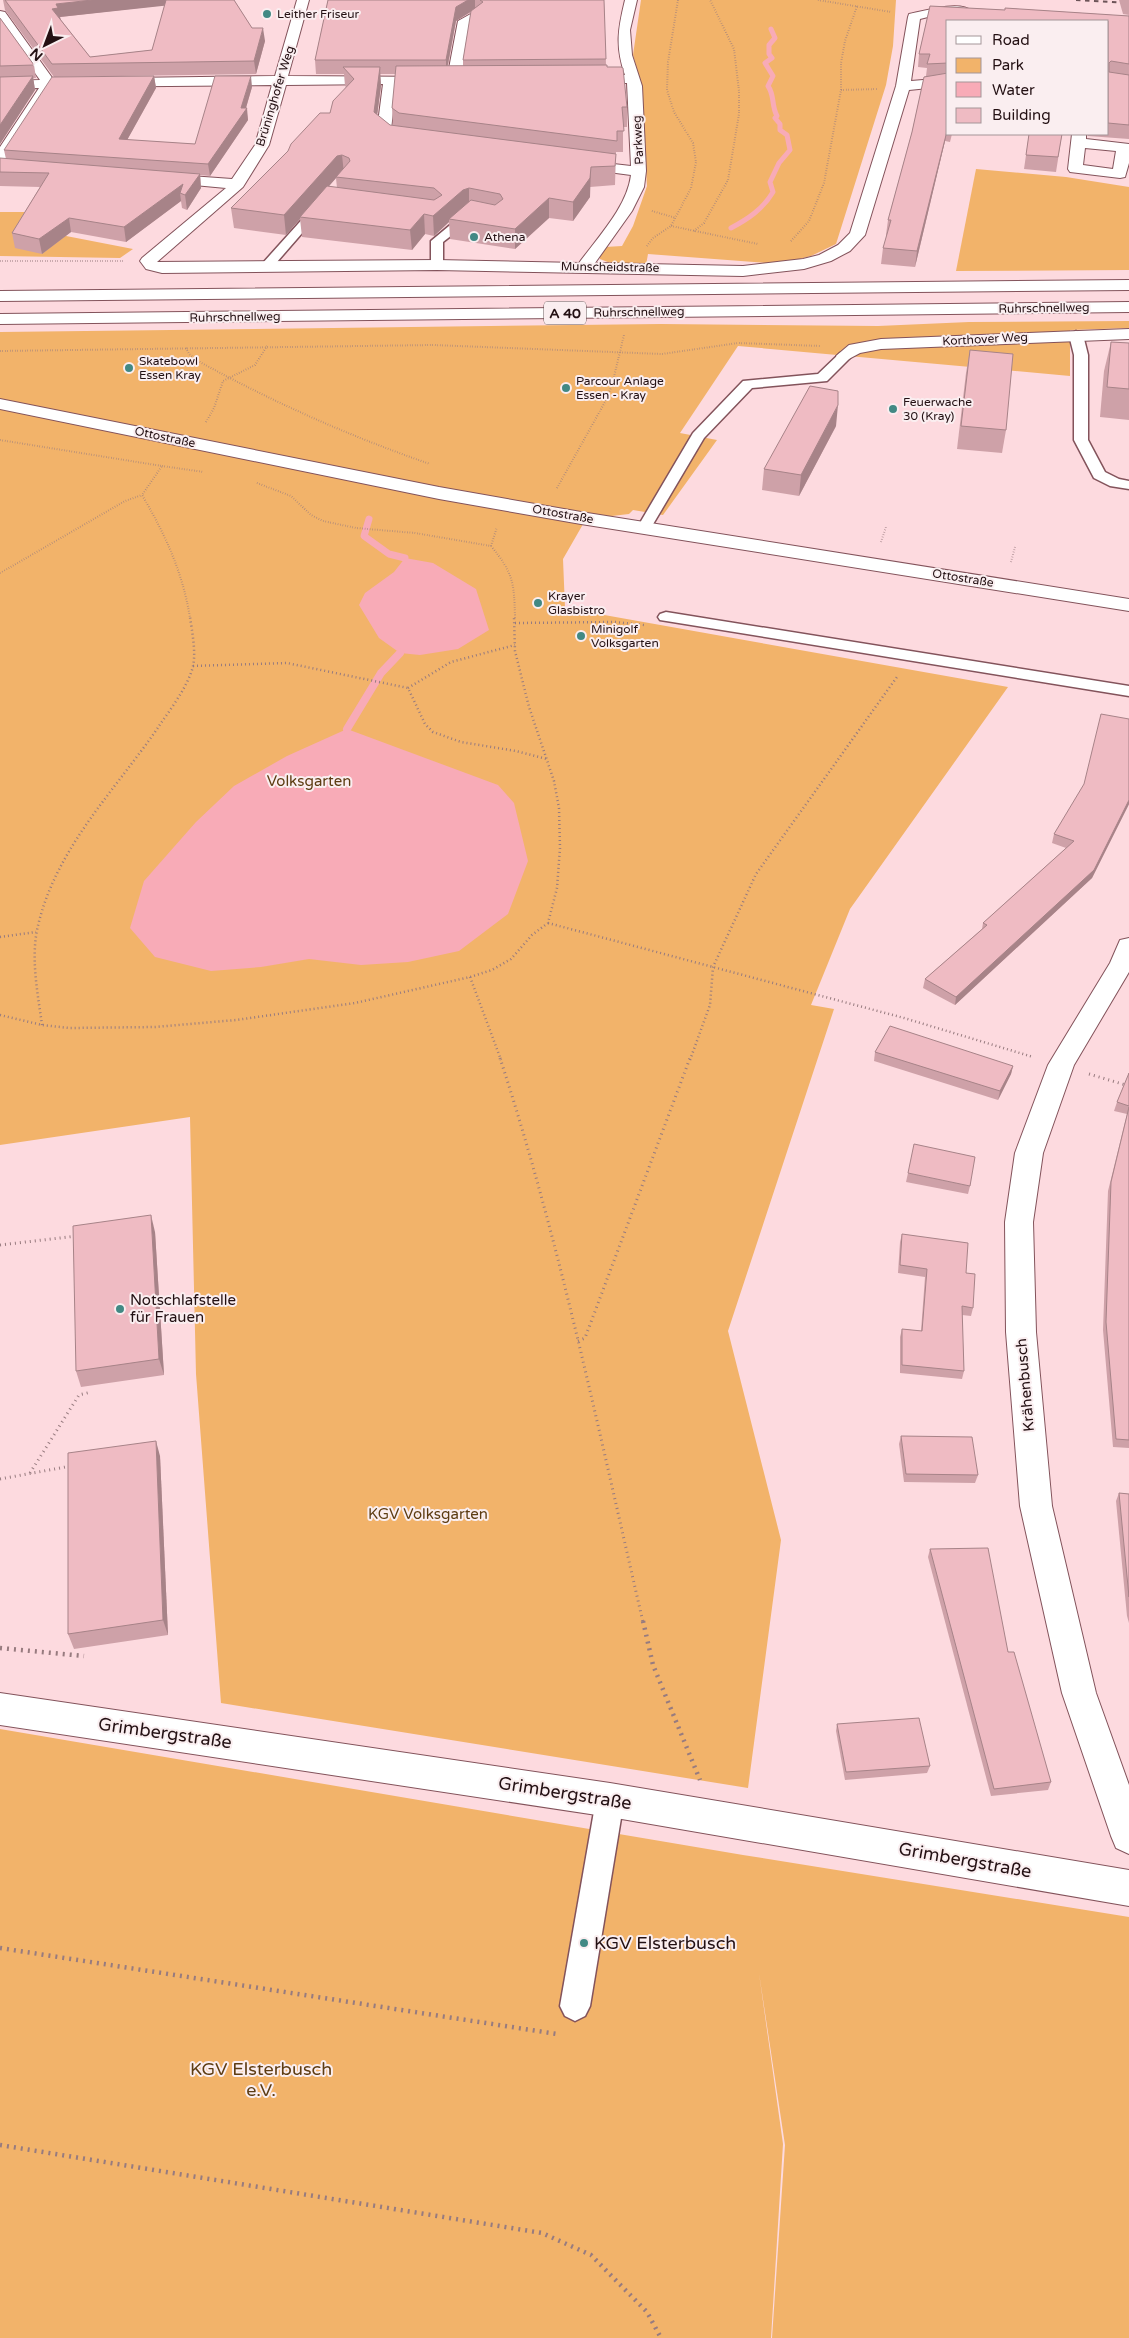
<svg xmlns="http://www.w3.org/2000/svg" width="1129" height="2338" font-family="'Varela Round',sans-serif">
<style>
.green{fill:#f2b36a}
.water{fill:#f8abb7}
.lines{fill:none;stroke-linecap:round;stroke-linejoin:round}
.stream-far2{stroke:#f8abb7;stroke-width:5}
.stream-far1{stroke:#f8abb7;stroke-width:7}
.stream{stroke:#f8abb7;stroke-width:8}
.lane-casing{stroke:#83535b;stroke-width:3}
.street-casing{stroke:#83535b;stroke-width:2}
.secondary-casing{stroke:#83535b;stroke-width:2}
.highway-casing{stroke:#83535b;stroke-width:2}
.path-far3{stroke:#977b7f;stroke-width:2;stroke-dasharray:0.5 2;stroke-linecap:butt}
.path-far2{stroke:#977b7f;stroke-width:2.5;stroke-dasharray:1 3;stroke-linecap:butt}
.path-far1{stroke:#977b7f;stroke-width:3;stroke-dasharray:1 4;stroke-linecap:butt}
.path{stroke:#977b7f;stroke-width:4.5;stroke-dasharray:2 5;stroke-linecap:butt}
.lane{fill:#fff;fill-rule:evenodd}
.street{fill:#fff;fill-rule:evenodd}
.secondary{fill:#fff;fill-rule:evenodd}
.highway{fill:#fff;fill-rule:evenodd}
.rail{stroke:#6d5458;stroke-width:2;stroke-dasharray:4.5 4.5;stroke-linecap:butt}
.wall{fill:#cea1a8;fill-rule:evenodd}
.shaded-wall{fill:#a78388}
.building{fill:#efbbc3;stroke:#a78388}
.poi-dot{fill:#428984;stroke:#faeef0;stroke-width:2}
.labels{text-anchor:middle;stroke-width:4;stroke-linejoin:round;paint-order:stroke}
.far-poi-label{font-size:12px;fill:#231013;stroke:#faeef0;text-anchor:start}
.far-street-label{font-size:12px;fill:#231013;stroke:#faeef0}
.shield{fill:#faeef0;stroke:#645355;stroke-width:1}
.shield-label{font-size:14px;font-weight:bold;fill:#231013}
.park-label{font-size:15px;fill:#5d3c12;stroke:#faeef0}
.poi-label{font-size:15px;fill:#231013;stroke:#faeef0;text-anchor:start}
.street-label{font-size:15px;fill:#231013;stroke:#faeef0}
.near-street-label{font-size:18px;fill:#231013;stroke:#faeef0}
.near-poi-label{font-size:18px;fill:#231013;stroke:#faeef0;text-anchor:start}
.near-park-label{font-size:18px;fill:#5d3c12;stroke:#faeef0}
</style>
<rect width="100%" height="100%" fill="#fddadf"/>
<g class="green">
<path d="M641,0h255l-3,46 -7,39 -50,159 -25,12 -32,8 -131,-10 -2,11 -33,-1 -13,-5v-4l5,-8 17,-1 11,-20 14,-40 -7,-106 -7,-25z"/>
<path d="M976,169l90,8 63,10v83l-173,1z"/>
<path d="M0,212h35l26,23 72,14 -13,9 -120,-2z"/>
<path d="M1129,321v7l-59,2v46l-332,-30 -58,87 37,7 -54,75 -30,-5 -4,4 -43,5 -23,40 2,49 443,79 -158,222 -39,96 23,4 -106,322 53,209 -33,248 -527,-85 -25,-329 -6,-257 -190,28v-813l661,-8 217,2 91,-4z"/>
<path d="M0,1729l743,126 386,62v421h-357l13,-193 -26,-172 24,171 -12,194h-771z"/>
</g>
<g class="water">
<path d="M405,558l28,5 43,26 13,41 -31,19 -38,6 -20,-2 -21,-15 -20,-33 6,-12 29,-21z"/>
<path d="M347,729l151,56 16,18 14,58 -20,53 -49,37 -51,11 -47,3 -52,-6 -48,8 -50,4 -56,-14 -25,-29 14,-47 52,-59 38,-36 53,-30z"/>
</g>
<g class="lines">
<path class="stream-far2" d="M731,228c17,-9 32,-19 42,-36l-3,-10 9,-19 11,-13 -3,-15 -7,-5v-6l-5,-6 2,-2c-6,-11 -2,-20 -9,-30l5,-10 -8,-13 7,-5 -3,-4v-9l6,-7 -4,-9"/>
<path class="stream-far1" d="M369,519l-5,17 25,18 16,4"/>
<path class="stream" d="M347,729l34,-56 19,-20"/>
<defs>
<g id="lane">
<path d="M319,203l6,4 -2,2 -53,61h-8l-2,-3 2,-3 53,-59z"/>
<path d="M471,210l4,1 2,3 -2,3 -32,25v23l-6,4 -4,-1 -2,-3v-24l36,-30z"/>
<path d="M1076,331l7,4 5,20v85l17,32 14,7 10,2v8l-19,-3 -16,-8 -20,-38v-85l-5,-20z"/>
<path d="M845,352l7,4 -25,25 -75,7 -48,50 -55,93h-10l-2,-3 56,-95 50,-52 75,-7 22,-21z"/>
<path d="M666,612l463,74v10l-469,-76 -2,-3 2,-3z"/>
<path d="M610,1787l10,4 4,9 -34,206 -5,10 -10,5 -10,-5 -5,-10 36,-206 4,-9z"/>
</g>
<g id="street">
<path d="M297,0h12l-21,76 149,1 2,3 -2,3 -5,1h-36l-5,46 23,9 2,3 -7,4c-12,-3 -24,-5 -32,-15l6,-47 -97,1 -17,60 -26,42 -86,75 280,-2 142,3c19,-26 48,-56 52,-88l-53,-7 -7,-4 7,-4 53,6 -4,-83h-39l-7,-4 7,-4h37c-10,-29 -7,-46 0,-75h12l-7,30 2,25 10,31 4,85 -2,16 -12,24 -37,52 148,3 60,-7 16,-4 19,-10 12,-12 46,-147 12,-69 1,-3c14,-3 52,-14 62,-3l-6,4h-29l-16,4 -9,62 37,-3v8l-39,4 -44,145 -15,16 -19,10 -27,8 -61,7 -306,-6 -275,3 -16,-4 -6,-8 2,-3 84,-70 -64,-6 -7,-4 7,-4 70,5 23,-34 17,-60 -219,2 -48,74 -5,1v-15l39,-59 -39,1v-8l40,-1 -40,-56v-13l5,1 48,67 222,-3z"/>
<path d="M476,11l6,4 -12,8 -9,56 -7,4 -5,-1 -2,-3 11,-58z"/>
<path d="M1072,134h14v5l43,5v19l-4,14 -5,1 -50,-6 -2,-3zM1085,148l31,3 -3,18 -30,-4z"/>
<path d="M1129,329v10l-248,10 -21,4 -15,8 -6,-1 -3,-4 13,-11 32,-6z"/>
<path d="M1129,938v34l-55,93 -31,88 -10,69 3,110 16,174 44,187 33,92v69l-13,-6 -5,-12 -49,-143 -42,-187 -14,-174 -1,-110 10,-69 33,-88 62,-102 10,-23z"/>
<path d="M0,1693l610,90 519,87v36l-519,-89 -610,-92z"/>
</g>
<path id="secondary" d="M0,399l439,88 142,25 548,87v12l-548,-87 -142,-25 -439,-90z"/>
<g id="highway">
<path d="M1129,280v10l-1129,11v-10z"/>
<path d="M1129,302v10l-1129,12v-10z"/>
</g>
</defs>
<use href="#lane" class="lane-casing"/>
<use href="#street" class="street-casing"/>
<use href="#secondary" class="secondary-casing"/>
<use href="#highway" class="highway-casing"/>
<g class="path-far3">
<path d="M818,0l73,12"/>
<path d="M841,90l36,-1"/>
<path d="M652,211l24,7"/>
<path d="M671,226l87,18"/>
<path d="M694,231l10,-8 24,-43 11,-66v-23l-5,-42 -24,-49"/>
<path d="M791,241l18,-20 15,-38 17,-93v-27l4,-22 12,-35"/>
<path d="M647,246l6,-8 18,-12 20,-38 5,-26 -3,-19 -19,-31 -7,-22 1,-28 10,-62"/>
<path d="M0,261h123"/>
<path d="M186,348l3,6 9,7c75,41 151,75 232,103"/>
<path d="M0,351l433,-6 229,9 76,-11 83,3"/>
<path d="M206,422l8,-14 9,-27 32,-16 12,-19"/>
<path d="M0,440l162,26 -20,29c23,39 41,78 48,123"/>
<path d="M162,466l42,6"/>
<path d="M257,483l34,13 20,19 12,6 33,7 59,5 76,13c23,28 23,37 24,72"/>
<path d="M557,488l48,-86 7,-17 12,-50"/>
<path d="M881,542l5,-15"/>
<path d="M491,546l6,-19"/>
<path d="M1011,562l4,-15"/>
<path d="M0,573l125,-72 17,-6"/>
</g>
<g class="path-far2">
<path d="M515,623l100,-1 29,3"/>
<path d="M193,666l94,-3 121,25 17,36 8,8 28,10 55,9 31,8"/>
<path d="M408,688l43,-26 64,-17"/>
<path d="M548,923l356,95 129,39"/>
<path d="M0,937l36,-5"/>
<path d="M470,977l31,83"/>
<path d="M0,1015l42,10 27,3 86,-1 81,-7 119,-17 115,-26 22,-7 19,-11 21,-24 16,-12 9,-35 3,-40 -1,-40 -5,-27 -25,-74 -14,-56 -1,-34"/>
<path d="M42,1025c-4,-30 -11,-64 -5,-95 17,-79 75,-136 120,-201 12,-18 28,-38 35,-59 5,-15 0,-38 -2,-53"/>
<path d="M690,1060l20,-55 3,-38 43,-93 141,-197"/>
</g>
<g class="path-far1">
<path d="M500,1058c60,184 99,375 143,564"/>
<path d="M1089,1074l40,12"/>
<path d="M0,1245l77,-9"/>
<path d="M578,1341l7,-3 105,-280"/>
<path d="M30,1473l49,-78 12,-3"/>
<path d="M0,1479l71,-13"/>
</g>
<g class="path">
<path d="M643,1621l10,44 47,115"/>
<path d="M0,1648l84,8"/>
<path d="M0,1948l557,86"/>
<path d="M0,2145l542,88 49,22 56,57 14,26"/>
</g>
<use href="#lane" class="lane"/>
<use href="#street" class="street"/>
<use href="#secondary" class="secondary"/>
<use href="#highway" class="highway"/>
<path class="rail" d="M1076,0l53,3"/>
</g>
<g class="wall">
<path d="M3,0h231l18,28 13,13 -9,33 -202,3 -49,-67zM165,5l-13,45 -62,7 -29,-37 -1,-3z"/>
<path d="M328,0h276l2,65 21,42v20h-4v25h-7l-1,33 -25,2v10l-17,24 -24,-3 -34,31 -65,-10 -1,-17 -15,14 -9,-2 -13,16 -110,-13 -2,-18 -14,16 -52,-7 -3,-20 99,-95 16,-26 -1,-1 -1,-12h-28l-1,-14zM471,12l-8,48v6h-15l8,-45zM380,74h16l-4,34 1,17h-3l-13,-10 4,-29zM336,178l1,10 -8,-2z"/>
<path d="M1119,0h10v139l-41,-3 -1,-2h21v-113h-160v113h4l-2,8 -5,-1 -30,126 -34,-3 2,-16 4,-13h-1l2,-15 24,-88 12,-55 2,-1 1,-8 -9,-1 1,-13 11,-48 75,4v-2l123,8 1,-1 -6,-1z"/>
<path d="M0,18l34,47 2,13h-3l2,12 -35,54z"/>
<path d="M154,76l2,12 -29,52 68,4 57,-57 -6,21 2,12 -38,56 -10,-1 1,13 -14,22 -5,-2 -1,-7 -55,41 -55,-10 -29,22 -27,-6 -3,-15 28,-46 -40,-1v-28l6,1 -2,-9z"/>
<path d="M1029,134h34h-1l-6,38 -32,-3z"/>
<path d="M1111,342l18,1v77l-29,-3 4,-46z"/>
<path d="M970,350l36,80 -4,23 -45,-4 9,-76z"/>
<path d="M836,426l-37,70 -37,-6 2,-21z"/>
<path d="M1129,719v85l-37,74 -137,127 -32,-17 2,-9 57,-50 1,-6 83,-75 -14,-5 2,-9z"/>
<path d="M875,1052l138,14 -2,8 -13,26 -124,-39z"/>
<path d="M1129,1073v375l-16,-1 -10,-117 5,-139 19,-77 -13,-3 3,-9z"/>
<path d="M908,1173l62,13 -2,8 -62,-12z"/>
<path d="M155,1232l9,143 -83,12 -5,-16z"/>
<path d="M902,1234l64,39 7,35 -2,8 -9,-1 2,56 -2,8 -62,-6v-36l2,-8 19,2 4,-54 -27,-4 2,-31z"/>
<path d="M901,1436l77,39 -3,8 -71,-1 -5,-38z"/>
<path d="M160,1456l8,179 -94,14 -6,-15z"/>
<path d="M1119,1493l10,1v129l-2,-7 -11,-115z"/>
<path d="M930,1549l78,103 43,130 -3,8 -57,6 -63,-239z"/>
<path d="M837,1724l93,42 -3,7 -82,7 -9,-49z"/>
</g>
<g class="shaded-wall">
<path d="M92,0h78l1,5 -111,12 1,4 -9,-12 4,-5z"/>
<path d="M468,0h7v9l-19,12 -10,53v-14l10,-53z"/>
<path d="M263,28l2,13 -9,33 -2,-13z"/>
<path d="M380,67l1,19 -6,45 -1,-19z"/>
<path d="M33,76l2,14 -35,54v-19z"/>
<path d="M154,76l2,12 -35,63 -2,-12z"/>
<path d="M251,76l1,11 -7,24 2,-3 1,12 -38,56 -2,-12 33,-56z"/>
<path d="M947,127l-2,14 -30,126 2,-16z"/>
<path d="M342,155l2,19 -8,3v1l-34,39h-2v2l-14,16 -2,-20 53,-59z"/>
<path d="M591,167l-1,30 -17,24v-19z"/>
<path d="M200,174l1,14 -14,22 -2,-15z"/>
<path d="M183,184l-3,9 1,8 -55,41 -2,-15z"/>
<path d="M469,188v20l-20,11v3l-15,14 -1,-20 30,-26z"/>
<path d="M549,198v20l-34,31v-20z"/>
<path d="M424,214l1,20 -13,16 -2,-20z"/>
<path d="M69,218l2,14 -29,22 -3,-15z"/>
<path d="M838,405l-2,21 -37,70 2,-21z"/>
<path d="M1129,800v4l-37,74 -137,127 1,-8z"/>
<path d="M1013,1066l-2,8 -13,26 2,-9z"/>
<path d="M151,1215l4,17 9,143 -5,-16z"/>
<path d="M156,1441l4,15 8,179 -5,-15z"/>
</g>
<g class="building">
<path d="M5,0h87l-36,4 2,4 -6,1 38,48 62,-7 14,-50h68l18,28h11l-9,33 -202,3z"/>
<path d="M328,0h140l-12,7 -10,53h-131z"/>
<path d="M480,0h124l2,59 -143,1 8,-49 12,-9z"/>
<path d="M930,6l75,4v-2l124,8v48l-18,-3 -2,2v9l20,3v50l-21,-2v-102h-160v42l-21,1 3,-10h-11z"/>
<path d="M0,18l34,47 -34,1z"/>
<path d="M607,65v2h14l2,1 4,39h-5l2,24h-7v10l-218,-28 -7,-5 4,-42z"/>
<path d="M343,67h37l-6,45 16,13 226,29 -1,12 -24,1 -1,11 -17,24 -24,-4 -34,31 -66,-10 22,-19 24,5 8,-6 -3,-5 -31,-6 -6,2 -30,26 -9,-2 -14,16 -110,-13 27,-31 107,14 8,-5 -8,-7 -98,-11 14,-16 -1,-3 -7,-3 -5,1 -53,59 -53,-7 57,-57 3,-7 29,-31h10l3,-12 21,-22z"/>
<path d="M948,73v54l-31,124 -34,-3 8,-28h-3l24,-88 12,-55z"/>
<path d="M33,76l-33,49v-48z"/>
<path d="M154,76l-35,63 76,5 20,-68h36l-10,32h6l-39,56 -204,-14 48,-73z"/>
<path d="M1029,134h33l-4,23 -32,-2z"/>
<path d="M0,158l200,16 -15,21 -5,-2 3,-9 -59,43 -55,-9 -30,21 -27,-6 37,-60 -49,-1z"/>
<path d="M1111,342l18,1v46l-22,-2z"/>
<path d="M970,350l43,4 -7,76 -45,-4z"/>
<path d="M810,386l28,5v14l-37,70 -37,-6z"/>
<path d="M1101,714l28,5v81l-35,70 -138,127 -31,-18 62,-54 -4,-2 91,-82 -20,-7 30,-50z"/>
<path d="M890,1026l123,40 -13,25 -125,-39z"/>
<path d="M1129,1073v33l-12,-4z"/>
<path d="M1129,1107v333l-13,-1 -10,-117 5,-140z"/>
<path d="M914,1144l61,13 -5,29 -62,-13z"/>
<path d="M151,1215l8,144 -83,12 -3,-145z"/>
<path d="M902,1234l66,9 -2,30 9,1 -2,34 -11,-2 2,65 -62,-6v-36l20,2 5,-62 -27,-4z"/>
<path d="M901,1436l71,1 6,38 -72,-1z"/>
<path d="M156,1441l7,179 -95,14v-181z"/>
<path d="M1119,1493l10,1v103z"/>
<path d="M988,1548l20,104h6l37,130 -57,7 -64,-240z"/>
<path d="M919,1718l11,48 -84,6 -9,-48z"/>
</g>
<g class="poi-dot">
<circle cx="267" cy="14" r="5"/>
<circle cx="474" cy="237" r="5"/>
<circle cx="129" cy="368" r="5"/>
<circle cx="566" cy="388" r="5"/>
<circle cx="893" cy="409" r="5"/>
<circle cx="538" cy="603" r="5"/>
<circle cx="581" cy="636" r="5"/>
<circle cx="120" cy="1309" r="5"/>
<circle cx="584" cy="1943" r="5"/>
</g>
<g class="labels">
<g class="far-poi-label">
<text x="277" y="18">Leither Friseur</text>
<text x="484" y="241">Athena</text>
<text x="139" y="365">Skatebowl<tspan x="139" dy="14">Essen Kray</tspan></text>
<text x="576" y="385">Parcour Anlage<tspan x="576" dy="14">Essen - Kray</tspan></text>
<text x="903" y="406">Feuerwache<tspan x="903" dy="14">30 (Kray)</tspan></text>
<text x="548" y="600">Krayer<tspan x="548" dy="14">Glasbistro</tspan></text>
<text x="591" y="633">Minigolf<tspan x="591" dy="14">Volksgarten</tspan></text>
</g>
<g class="far-street-label">
<text transform="translate(275 96) rotate(-73)" y="4">Brüninghofer Weg</text>
<text transform="translate(638 140) rotate(-93)" y="4">Parkweg</text>
<text transform="translate(610 267) rotate(1)" y="4">Munscheidstraße</text>
<text transform="translate(1044 308) rotate(-1)" y="4">Ruhrschnellweg</text>
<text transform="translate(639 312) rotate(-1)" y="4">Ruhrschnellweg</text>
<text transform="translate(235 317) rotate(-1)" y="4">Ruhrschnellweg</text>
<text transform="translate(985 339) rotate(-3)" y="4">Korthover Weg</text>
<text transform="translate(165 437) rotate(12)" y="4">Ottostraße</text>
<text transform="translate(563 514) rotate(10)" y="4">Ottostraße</text>
<text transform="translate(963 578) rotate(9)" y="4">Ottostraße</text>
</g>
<rect class="shield" x="544" y="301.5" width="42" height="23" rx="4"/>
<g class="shield-label">
<text x="565" y="318">A 40</text>
</g>
<g class="park-label">
<text x="309" y="786">Volksgarten</text>
<text x="428" y="1519">KGV Volksgarten</text>
</g>
<g class="poi-label">
<text x="130" y="1305">Notschlafstelle<tspan x="130" dy="17">für Frauen</tspan></text>
</g>
<g class="street-label">
<text transform="translate(1025 1385) rotate(-95)" y="5">Krähenbusch</text>
</g>
<g class="near-street-label">
<text transform="translate(165 1733) rotate(8)" y="6">Grimbergstraße</text>
<text transform="translate(565 1793) rotate(9)" y="6">Grimbergstraße</text>
<text transform="translate(965 1860) rotate(10)" y="6">Grimbergstraße</text>
</g>
<g class="near-poi-label">
<text x="594" y="1949">KGV Elsterbusch</text>
</g>
<g class="near-park-label">
<text x="261" y="2075">KGV Elsterbusch<tspan x="261" dy="21">e.V.</tspan></text>
</g>
</g>
<rect x="946" y="20" width="162" height="115" fill="#faeef0" stroke="#a49598"/>
<rect x="956" y="36" width="25" height="8" fill="#ffffff" stroke="#a49598"/>
<text x="992" y="45" font-size="15" fill="#231013">Road</text>
<rect x="956" y="58" width="25" height="15" fill="#f2b36a" stroke="#a49598"/>
<text x="992" y="70" font-size="15" fill="#231013">Park</text>
<rect x="956" y="82" width="25" height="15" fill="#f8abb7" stroke="#a49598"/>
<text x="992" y="95" font-size="15" fill="#231013">Water</text>
<rect x="956" y="108" width="25" height="15" fill="#efbbc3" stroke="#a49598"/>
<text x="992" y="120" font-size="15" fill="#231013">Building</text>
<g transform="translate(45 45) rotate(222)" stroke="#faeef0" stroke-width="4" paint-order="stroke">
<path d="M0-4L9 19L0 12L-9 19Z" fill="#231013"/>
<text y="-8" font-size="14" font-weight="bold" text-anchor="middle" fill="#231013">N</text>
</g>
</svg>
